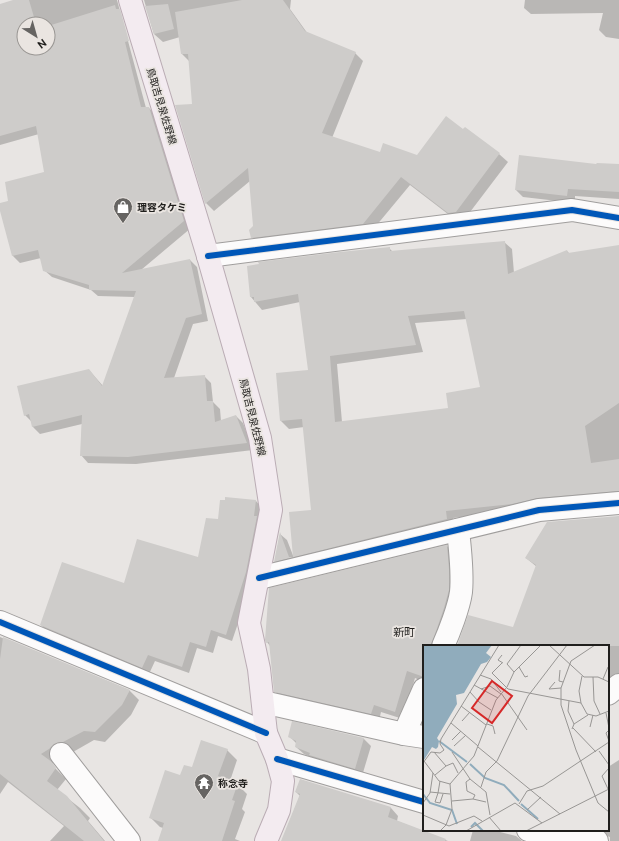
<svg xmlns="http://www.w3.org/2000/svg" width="619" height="841" font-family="Ubuntu,'Noto Sans JP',sans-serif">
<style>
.shadow{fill:#0003;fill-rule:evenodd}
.building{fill:#ceccca;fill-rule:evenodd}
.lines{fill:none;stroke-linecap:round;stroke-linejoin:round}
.minor-casing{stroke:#a09e9d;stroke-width:24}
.major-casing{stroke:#baacb4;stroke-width:24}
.minor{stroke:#fcfbfb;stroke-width:22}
.major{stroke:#f3ebf0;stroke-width:22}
.cycleway-casing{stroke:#eae5e1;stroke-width:8}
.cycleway{stroke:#0057b8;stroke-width:6}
.labels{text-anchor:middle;stroke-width:3.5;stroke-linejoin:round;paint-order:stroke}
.street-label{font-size:10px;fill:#201f1d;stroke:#eae5e1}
.poi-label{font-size:10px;font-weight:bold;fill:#201f1d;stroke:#eae5e1;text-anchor:start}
.neighbourhood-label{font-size:11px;fill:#201f1d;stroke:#eae5e1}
.inset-river{fill:none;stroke:#90acbc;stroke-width:2}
.inset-road{fill:none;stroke:#989694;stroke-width:1}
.view{fill:#d62828;fill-opacity:0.15;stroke:#d62828;stroke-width:2}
.inset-edge{fill:none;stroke:#201f1d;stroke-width:2}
</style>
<rect width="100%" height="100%" fill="#e8e5e3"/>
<g class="shadow">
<path d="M17,0h100l29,108h3l7,7 35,113 -50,42 49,-10 7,7 11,54 -15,3 -19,54 30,-2 7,7 2,19 7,7 1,12 15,-5 7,7 10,27 -117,14 -48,-1 -7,-8 1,-31 -42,10 -7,-7 -1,-5 -7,-7 64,-45 14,16 32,-89 -37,-1 -7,-6 -39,-13 -8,-7 -3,-12 -21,5 -7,-7 -13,-52 10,-3 35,-28 -6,-39 -39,11v-140zM24,24h24v24h-24z"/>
<path d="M144,0h147l-1,9 18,25 47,19 8,8 -31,77 49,15 36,3 48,-28 34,26 9,8 -44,58 -7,1 -47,-36 -39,47 -111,14 -8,-9 2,-11 -4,-45 -36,30 -8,-8 -12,-98 -4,-43 -8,-8 -2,-17 -17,5 -9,-8z"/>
<path d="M525,0h94v39l-13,-2 -7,-7 4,-17 -72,1 -7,-6z"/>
<path d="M597,165h22v34l-44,-3v7l-52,-6 -7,-7z"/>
<path d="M504,242l8,7 2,24 53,-22 3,3 49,-8v252l-166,20 1,9 -172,42 -7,-8 5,-27 7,6 7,18 -4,-45 22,-2 -8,-84 -15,2 -8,-8 -4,-47 32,-3 -9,-69 -38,8 -11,-13 138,-49 4,4zM467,319l14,69 -32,21 -107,13 -5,-58 86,-12 -8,-29z"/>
<path d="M256,501l6,7 -9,71 -21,62 -14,-5 -5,17 -16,-5 -8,25 -34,-12 -6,13 -101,-42 -7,-7 83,-40 75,-27 20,-37z"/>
<path d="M619,516v165l-11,10v-45h-151l57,-18 23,-61 -11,-9z"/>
<path d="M447,546l7,8 2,24 -16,68h-16v36l-9,-4 -12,41 -22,-7 -2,9 -96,-22 -8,-8 -5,-45 -3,-4z"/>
<path d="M0,637l129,53 10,10 -8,15 -26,27 -11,-2 -21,12 -4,-1 -18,13 15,15 -9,11 23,18 10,10 -2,3 17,20h-55l14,-15 -56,-44 -8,12z"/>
<path d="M289,736l75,3 7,7 -9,30 -44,-14 -5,-4 -9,-4 -8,-7 1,-3z"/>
<path d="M227,750l10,10 -7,21 7,3 10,10 -5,15 3,3 -10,27 5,2h-81l4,-13 -3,-1 -10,-10 31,-40 11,-9z"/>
<path d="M619,760v81h-9v-4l-3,-1 -46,-6h47v-63z"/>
<path d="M301,780l90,28 7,8 -1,5 51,20h-166l18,-45 -4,-4z"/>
<path d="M473,830h19l24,6 6,5h-52z"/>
</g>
<g class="building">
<path d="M13,0h16l7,24h-12v24h24v-22l67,-21 1,4h4l9,32 -4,1 16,65h8l35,114 -62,52 68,-14 12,55 -16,4 -22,60 41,-3 2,26h6l2,21 21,-7 11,28 -119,14 -48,-1 2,-41 -50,12 -3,-13 -5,2 -7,-30 72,-17 13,17 34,-95 -47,-1v-5l-46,-14 -5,-21 -26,6 -12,-45v-8l8,-2 -3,-19 39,-10 -8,-46 -36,10v-132z"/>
<path d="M242,0h41l22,31 51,21 -34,81 58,19 3,-9 34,12 29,-39 17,13 2,-2 35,26 -44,59 -8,1 -47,-36 -38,47 -112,14 -2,-8 4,-4 -5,-58 -43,36 -30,-99 17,-1 -4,-50h-7l-6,-42z"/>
<path d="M168,4l6,25 -20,5 -9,-28z"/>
<path d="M519,155l77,9 1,-1 22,1v28l-51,-3 -1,7 -52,-6z"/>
<path d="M505,241l3,33 59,-24 1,3 51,-8v158l-34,23 6,37 28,-4v32l-81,7 -26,6 -66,7 1,8 -173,43 6,-30 9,25h4l-4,-45 22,-2 -9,-91 -22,2 -4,-48 32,-3 -10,-76 -44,8v-5h-4l-3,-31 12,-2 -1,-2 82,-10 50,-5v4zM464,311l16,76 -34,6 2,15 -113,14 -5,-66 86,-11 -8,-29z"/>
<path d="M225,497l31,3 -2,16h3l-11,56 -20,63 -15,-5 -5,17 -16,-5 -8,25 -34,-12 -6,13 -102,-43 22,-63 62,21 13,-44 61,18 8,-39 12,1 2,-19h5z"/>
<path d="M619,516v130h-162l11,-31 45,12 23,-62 -11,-7 22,-36z"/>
<path d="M447,545l2,24v21l-5,18 -13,38h-7v31l-17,-6 -12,41 -21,-7 -3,9 -97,-22 -5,-50 -3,1 -1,-3 4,-52z"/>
<path d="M3,637l127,53 -8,15 -27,27 -11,-1 -21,11h-4l-5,2 -5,5 -8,5 11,8 4,6 -9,13 20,15 37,45h-20l-84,-67v-115z"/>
<path d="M292,721l72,17 -9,31 -46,-14 1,-2 -15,-6 1,-6 -8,-4z"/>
<path d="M201,740l27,9 -10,27 20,7 -6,17 3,1 -13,40h-64l6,-18 -15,-5 16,-48 15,5 4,-10 8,2z"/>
<path d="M300,779l91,28 -3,10 58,22 -1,2h-164l19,-47 -5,-2z"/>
</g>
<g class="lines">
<defs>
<g id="minor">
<path d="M208,256l364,-46 47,8"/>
<path d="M259,578l280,-68 80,-7"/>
<path d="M0,622l266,111"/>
<path d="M443,646c6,-13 16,-39 18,-54 2,-20 -1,-42 -3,-62"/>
<path d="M608,694l11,-9"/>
<path d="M263,702l141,32 20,3"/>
<path d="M404,734l20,-45"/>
<path d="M61,754l68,87"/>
<path d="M277,759l147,43"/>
<path d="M528,830l14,4 55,7"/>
</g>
<path id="major" d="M130,0l78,256 52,182 11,72 -22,113 10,46 7,64 11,26 6,22 -4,29 -13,31"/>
</defs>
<use href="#minor" class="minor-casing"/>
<use href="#major" class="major-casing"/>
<use href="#minor" class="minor"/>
<use href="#major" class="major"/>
<defs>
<g id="cycleway">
<path d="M208,256l364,-46 47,8"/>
<path d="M259,578l280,-68 80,-7"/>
<path d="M0,622l266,111"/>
<path d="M277,759l147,43"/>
</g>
</defs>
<use href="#cycleway" class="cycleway-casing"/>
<use href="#cycleway" class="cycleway"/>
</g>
<defs>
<symbol id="shop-pin" viewBox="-11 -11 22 30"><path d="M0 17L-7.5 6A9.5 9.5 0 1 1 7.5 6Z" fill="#666462" stroke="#eae5e1"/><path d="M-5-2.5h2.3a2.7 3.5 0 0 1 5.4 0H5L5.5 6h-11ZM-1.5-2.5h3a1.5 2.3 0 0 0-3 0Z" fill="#fff"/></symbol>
<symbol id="temple-pin" viewBox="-11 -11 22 30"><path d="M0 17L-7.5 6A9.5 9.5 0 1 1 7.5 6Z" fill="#666462" stroke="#eae5e1"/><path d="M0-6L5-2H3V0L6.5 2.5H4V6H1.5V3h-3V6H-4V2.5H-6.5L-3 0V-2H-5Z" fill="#fff"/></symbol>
</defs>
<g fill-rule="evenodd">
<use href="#shop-pin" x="112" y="196" width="22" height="30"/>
<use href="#temple-pin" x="193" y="772" width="22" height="30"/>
</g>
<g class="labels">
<g class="street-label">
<text transform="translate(162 106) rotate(73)" y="4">鳥取吉見泉佐野線</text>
<text transform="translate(253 417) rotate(76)" y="4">鳥取吉見泉佐野線</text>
</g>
<g class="poi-label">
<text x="137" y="211">理容タケミ</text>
<text x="218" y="787">称念寺</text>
</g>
<g class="neighbourhood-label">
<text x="404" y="636">新町</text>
</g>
</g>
<g transform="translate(423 645)">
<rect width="186" height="186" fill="#e8e5e3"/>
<path d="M0,0h69l-6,8 5,4 -4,5 -6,2 -17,29 -8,2 1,9 -20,34 2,3 -1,6 -2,2 -4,-2 -8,13z" fill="#90acbc"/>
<path class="inset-river" d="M16,96l28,21M47,119l15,14 19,7 15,16M0,149l7,9 22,7 5,14M98,159l17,15M48,182l4,-4 8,8"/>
<path class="inset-road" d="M126,0l35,32h14l11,5M172,0l-24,16 -10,27v17l15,45 22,53 11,9M79,10l-4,5 5,3M79,18l-10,10 16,16 73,14M96,22l6,10 3,-1M137,25l-1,11 4,1M91,27l-7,-8 14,-19M57,30l11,4 10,13M159,31l-3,15 2,12 6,11 9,2 13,-5M170,32l1,24 6,13M180,34l5,-12M132,37l-6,7 12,-1M51,40l24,13M58,44l9,-3 11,8M47,47l9,10 12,8M78,48l26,37M146,56l-1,10 6,13M38,61l25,19M183,68l3,15M39,76l8,-9M28,78l27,23M64,79l6,2 2,8M167,82l3,-12M150,83l23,24M149,84l2,-5 14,-9M186,85l-3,3 3,8M29,95l9,-9M31,101l12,-11M55,102l82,67M176,106l10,14M11,107l12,14 7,-3 5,10M29,107l18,27 16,13 4,23M1,116l15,20 11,3M0,118l8,-11 9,1 4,-3 -4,-6 1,-5 58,-94M12,130l11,-9M47,134l-4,3 1,9 8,4 -2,4M58,142l5,-15 11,-11 31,-65 39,-51M185,144l-6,-13 7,-8M7,147l20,2M15,148l-3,9 5,1 3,-9M15,148l2,-12M29,156l21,-2 13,3M0,158l7,-10 3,-20M96,159l8,-13 16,-5 66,-44M104,165l14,-13M0,170l26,11 25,-10 8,5M66,172l12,14M17,186l6,-6 6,-16 -2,-25 24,-28 22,-56 11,-13 7,-15 27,-27M43,186l49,-28 27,20M103,186l83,-42"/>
<path class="view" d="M69,36l20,15 -20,27 -20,-15z"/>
<rect width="186" height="186" class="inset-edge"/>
</g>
<g transform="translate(36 36) rotate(143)"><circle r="19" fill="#eae5e1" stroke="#999693"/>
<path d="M0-3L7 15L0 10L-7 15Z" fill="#666462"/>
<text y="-6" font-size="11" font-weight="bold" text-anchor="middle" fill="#201f1d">N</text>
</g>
</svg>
